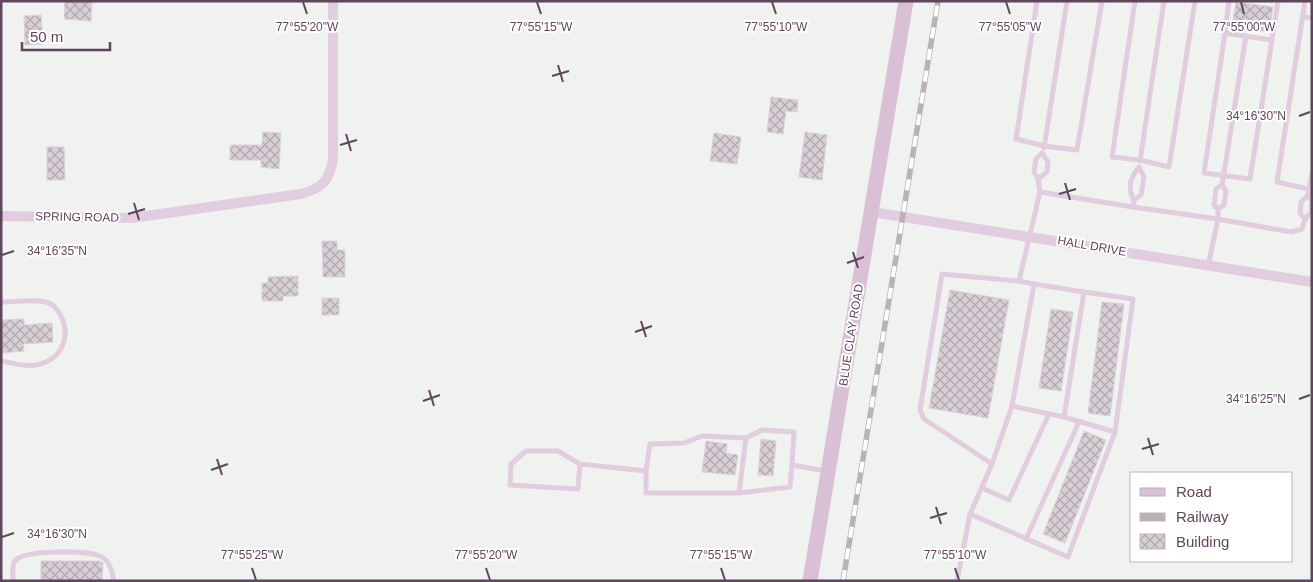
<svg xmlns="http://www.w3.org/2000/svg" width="1313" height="582" font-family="Arial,sans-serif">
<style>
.building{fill:url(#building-cross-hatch);stroke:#dcd3d8}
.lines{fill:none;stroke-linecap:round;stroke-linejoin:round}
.lane{stroke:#e1cddf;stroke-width:5}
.street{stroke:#e1cddf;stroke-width:10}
.secondary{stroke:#dac0d6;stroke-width:15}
.rail-casing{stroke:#bbb1b8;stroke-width:5.5}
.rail{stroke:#fff;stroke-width:4;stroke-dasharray:11;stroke-linecap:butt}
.ticks{fill:none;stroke:#5f465c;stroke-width:2}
.labels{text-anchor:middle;stroke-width:4;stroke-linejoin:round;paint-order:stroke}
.street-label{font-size:12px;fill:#5f465c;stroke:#fff}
.ticks-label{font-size:12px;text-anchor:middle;fill:#5f465c;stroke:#fff;stroke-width:4;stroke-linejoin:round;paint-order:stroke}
</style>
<defs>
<pattern id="building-cross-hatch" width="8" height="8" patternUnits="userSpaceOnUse" patternTransform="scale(1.25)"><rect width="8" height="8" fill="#d8ced5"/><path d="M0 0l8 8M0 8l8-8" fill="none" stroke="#b2a9b0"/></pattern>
</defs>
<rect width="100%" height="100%" fill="#f0f2ef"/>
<g class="building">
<path d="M65,1h27l-1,20 -27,-2z"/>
<path d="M1236,2l37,5 -4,25 -37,-5z"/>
<path d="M41,15l2,29 -18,1 -1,-29z"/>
<path d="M771,97l27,3 -1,12 -11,-1 -3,23 -16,-2z"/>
<path d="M263,132l18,1 -2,36 -18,-2v-7h-31v-15h32z"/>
<path d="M805,132l22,3 -5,45 -23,-3z"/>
<path d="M714,133l27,4 -4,27 -27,-3z"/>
<path d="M47,147h17l1,33h-18z"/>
<path d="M322,241h15v9h8v27h-22z"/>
<path d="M298,276v20h-15v5h-21v-18h6v-6z"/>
<path d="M950,290l59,10 -21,118 -59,-10z"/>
<rect x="322" y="298" width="17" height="17"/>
<path d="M1102,302l22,2 -14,112 -22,-3z"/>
<path d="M1051,309l22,3 -12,79 -22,-3z"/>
<path d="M24,319v6l28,-2 1,19 -30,2 1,7 -22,2 -1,-33z"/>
<path d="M1084,431l22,9 -41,103 -22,-9z"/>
<path d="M761,439l15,2 -3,35 -15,-1z"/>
<path d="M706,441l21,3 -1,9 12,2 -3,20 -33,-3z"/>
<path d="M41,561h59l3,2 -1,18h-61z"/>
</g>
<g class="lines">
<g class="lane">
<path d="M1037,1l-21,138 28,7 33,4 25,-149"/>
<path d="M1135,1l-23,156 28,3 29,7 26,-166"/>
<path d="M1229,1l-4,32 47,7 6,-39"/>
<path d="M1305,1l-28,181 35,8"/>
<path d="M1303,17l9,1"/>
<path d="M1225,33l-21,140 46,6 22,-139"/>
<path d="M1044,148l23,-147"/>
<path d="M1140,161l24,-160"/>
<path d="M1222,185l24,-149"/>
<path d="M1040,192l93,15 1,-7 7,-5 3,-18 -5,-10c-9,11 -12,21 -5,33"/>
<path d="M1133,207l85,12v-10l-4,-4 2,-16 6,-4 4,6 -2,14 -6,4"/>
<path d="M1305,219l-5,-6 1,-11 7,-7 4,-22"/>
<path d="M1208,266l10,-47 73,13 11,-3 3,-10 6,-6 1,-12 -4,-6"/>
<path d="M1019,281l15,3 -22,122 -20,58 -68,-45 -4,-9 22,-136 77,7 21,-89 -2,-13 -4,-7 2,-13 6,-6 6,9 -1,10 -9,7"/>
<path d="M1,302c13,0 40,-4 50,2 5,3 8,8 10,12 10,21 1,42 -21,48 -12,4 -27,-1 -39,-3"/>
<path d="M1012,406l52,11 20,-125 -50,-8"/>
<path d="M1064,417l51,15 18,-133 -49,-7"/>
<path d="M580,464l-2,25 -68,-4 1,-21 15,-13h32l22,13 66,7"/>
<path d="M792,465l-2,22 -51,6 7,-55 16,-8 32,2 -2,33 34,6"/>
<path d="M982,488l27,12 40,-86"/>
<path d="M739,493h-93v-22l4,-27 34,-1 18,-7 44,2"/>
<path d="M970,514l98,43 47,-125"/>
<path d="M1026,539l53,-117"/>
<path d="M13,581c0,-8 -2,-17 4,-22 11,-9 74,-9 85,-2 8,5 10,15 12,24"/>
<path d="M957,581l13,-67 22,-50"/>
</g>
<g class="street">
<path d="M872,212l440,70"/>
<path d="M1,216l131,2 169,-24c22,-6 29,-14 32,-36v-157"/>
</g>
<path class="secondary" d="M810,581l96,-580"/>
<defs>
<path id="rail" d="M843,581l95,-580"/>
</defs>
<use href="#rail" class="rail-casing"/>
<use href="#rail" class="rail"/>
</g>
<path class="ticks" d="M303,2l4,12M537,2l4,12M772,2l4,12M1006,2l4,12M1241,2l3,12M558,65l5,17M552,76l17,-5M1299,116l11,-4M346,134l5,17M340,145l17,-5M1065,183l5,17M1059,194l17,-5M134,203l5,17M128,214l17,-5M853,252l5,16M2,255l12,-4M847,263l17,-6M641,321l5,16M635,332l17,-6M429,390l5,16M1299,399l11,-4M423,401l17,-6M1148,438l5,17M1142,449l17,-5M217,459l5,16M211,470l17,-6M936,507l5,17M930,518l17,-5M2,537l12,-4M252,568l4,12M486,568l4,12M721,568l4,12M955,568l4,12"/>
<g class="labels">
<g class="street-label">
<text transform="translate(77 217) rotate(1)" y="4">SPRING ROAD</text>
<text transform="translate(1092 246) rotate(10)" y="4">HALL DRIVE</text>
<text transform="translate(851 335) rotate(-81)" y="4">BLUE CLAY ROAD</text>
</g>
</g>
<g class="ticks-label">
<text x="307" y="31">77°55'20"W</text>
<text x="541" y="31">77°55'15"W</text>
<text x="776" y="31">77°55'10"W</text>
<text x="1010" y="31">77°55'05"W</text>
<text x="1244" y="31">77°55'00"W</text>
<text x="1256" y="120">34°16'30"N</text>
<text x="57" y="255">34°16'35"N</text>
<text x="1256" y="403">34°16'25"N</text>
<text x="57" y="538">34°16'30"N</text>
<text x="252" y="559">77°55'25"W</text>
<text x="486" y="559">77°55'20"W</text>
<text x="721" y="559">77°55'15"W</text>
<text x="955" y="559">77°55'10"W</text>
</g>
<rect width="1313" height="582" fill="none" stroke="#5f465c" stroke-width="5"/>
<rect x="1130" y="472" width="162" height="90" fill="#ffffff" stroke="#bfb5be"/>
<rect x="1140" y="488" width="25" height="8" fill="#dac0d6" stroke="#bfb5be"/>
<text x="1176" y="497" font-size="15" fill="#5f465c">Road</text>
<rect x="1140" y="513" width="25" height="8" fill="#bbb1b8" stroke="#bfb5be"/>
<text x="1176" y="522" font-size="15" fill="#5f465c">Railway</text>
<rect x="1140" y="534" width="25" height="15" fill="url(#building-cross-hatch)" stroke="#bfb5be"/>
<text x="1176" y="547" font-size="15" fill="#5f465c">Building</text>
<path d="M22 42v8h88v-8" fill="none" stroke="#5f465c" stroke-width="2.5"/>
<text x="30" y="42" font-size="15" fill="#5f465c" stroke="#ffffff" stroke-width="4" paint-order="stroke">50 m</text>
</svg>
